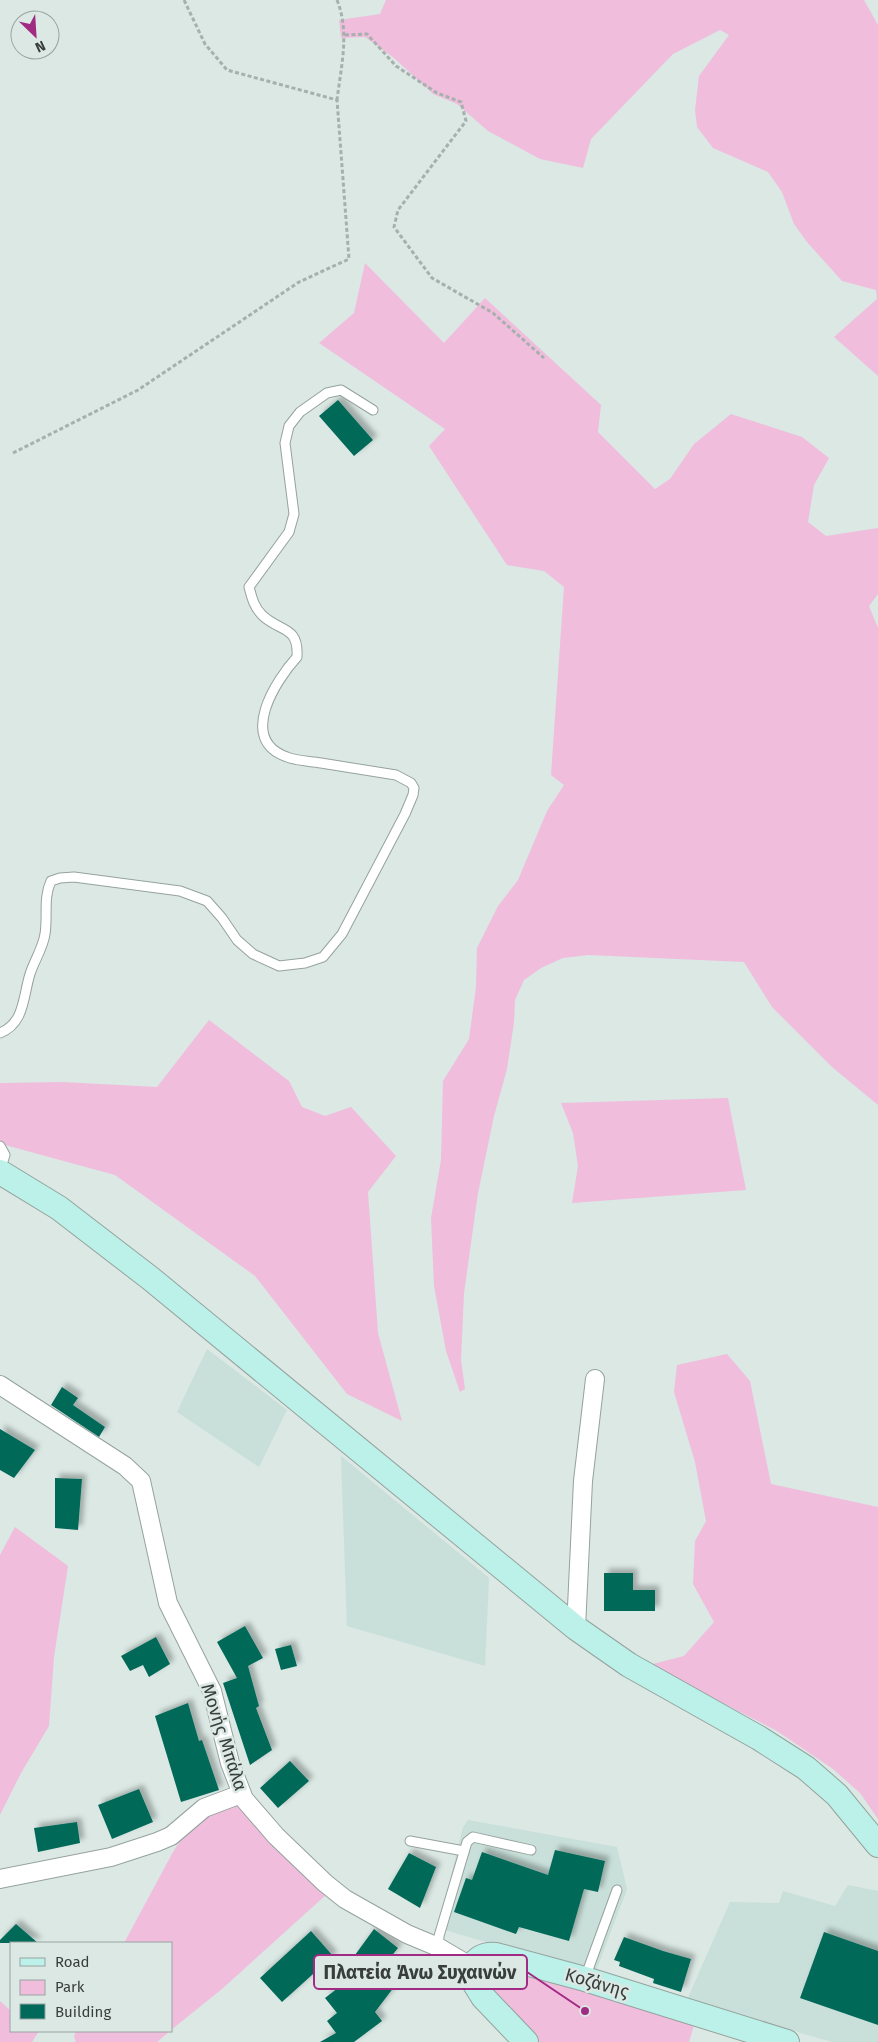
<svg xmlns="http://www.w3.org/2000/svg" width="878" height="2042" font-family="'Fira Sans',sans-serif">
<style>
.built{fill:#c9dfd9}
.green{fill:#f0bddd}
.building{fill:#006959;filter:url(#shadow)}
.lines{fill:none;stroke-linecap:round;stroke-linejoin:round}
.lane-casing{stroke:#95a29e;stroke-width:11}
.street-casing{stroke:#95a29e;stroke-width:20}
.secondary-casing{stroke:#95a29e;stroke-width:26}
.path{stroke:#a6b0ad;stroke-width:3;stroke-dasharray:4 2.5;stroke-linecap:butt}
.lane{stroke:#fff;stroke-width:9}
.street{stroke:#fff;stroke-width:18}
.secondary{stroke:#bbf1e8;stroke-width:24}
.labels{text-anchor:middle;stroke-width:5;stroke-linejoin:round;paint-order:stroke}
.street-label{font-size:18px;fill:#393e3d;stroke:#dbe8e4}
.leader{fill:none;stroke:#a12a83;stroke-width:2}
.callout-dot{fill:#a12a83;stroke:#dbe8e4;stroke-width:2}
.callout{fill:#dbe8e4;stroke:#a12a83;stroke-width:2}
.callout-label{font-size:19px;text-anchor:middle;font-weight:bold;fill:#393e3d}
</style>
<defs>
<filter id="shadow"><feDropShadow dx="4.5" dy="-4.5" stdDeviation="2.5" flood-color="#0004"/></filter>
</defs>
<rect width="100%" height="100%" fill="#dbe8e4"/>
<g class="built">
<path d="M207,1349l80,61 -28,57 -82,-55z"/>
<path d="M341,1456l148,122 -4,88 -138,-40z"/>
<path d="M468,1820l149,27 10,42 -32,85 -157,-46 25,-101z"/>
<path d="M848,1885l30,6v151h-46l-145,-42 43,-98 49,1 4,-12 52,15z"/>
</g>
<g class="green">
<path d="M386,0h478l14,25v351l-44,-39 43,-38 -1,-9 -34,-9 -35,-39 -13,-18 -12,-32 -14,-20 -55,-24 -16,-21 -2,-17 4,-34 30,-41 -9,-5 -47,24 -82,85 -8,29 -43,-9 -52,-28 -31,-27 -24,-10 -39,-36 -29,-21 -24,1 -2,-18 41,-6z"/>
<path d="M365,263l79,80 41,-45 116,107 -3,27 57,57 15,-10 24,-35 37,-30 71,23 27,21 -15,27 -6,37 18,14 52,-8v66l-9,12 9,22v477l-46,-38 -60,-60 -28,-45 -156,-7 -25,3 -22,10 -17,12 -9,20 -1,22 -7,47 -13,47 -16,77 -14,100 -3,67 4,29 -5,3 -14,-41 -12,-65 -3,-68 10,-58 2,-79 26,-42 7,-52 1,-39 21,-42 20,-26 29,-69 17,-26 -13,-10 13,-188 -20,-16 -37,-6 -78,-119 16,-17 -126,-86 35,-30z"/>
<path d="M209,1020l80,61 13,26 23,9 26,-9 45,49 -28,36 10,141 24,88 -55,-27 -92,-118 -140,-101 -110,-30 -5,-5v-57l62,-1 95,5z"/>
<path d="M728,1098l18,92 -174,13 6,-37 -5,-33 -12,-30z"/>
<path d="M727,1354l23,27 21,103 107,23v312l-18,-26 -27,-24 -56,-38 -128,-66 35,-9 30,-34 -21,-38 2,-43 11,-20 -11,-59 -21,-70 3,-27z"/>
<path d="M15,1527l53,39 -14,91 -5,69 -28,47 -21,42v-260z"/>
<path d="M238,1800l89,94 -105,95 -51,41v-87h-47l49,-91 14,-22 10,-11z"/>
<path d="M510,1971h5l180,51 -6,20h-150l-27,-27 -21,-26 7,-11z"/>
<path d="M0,2001l11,10v20h28l-7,11h-32z"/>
<path d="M76,2031h94l-13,11h-81l-2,-6z"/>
</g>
<g class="building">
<path d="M338,400l35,40 -19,16 -35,-40z"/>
<path d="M62,1387l16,11 -5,7 32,22 -6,10 -48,-32z"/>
<path d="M0,1429l35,21 -21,28 -14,-8z"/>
<path d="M55,1478l27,1 -4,51 -23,-2z"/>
<path d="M604,1573h29v17h22v21h-51z"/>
<path d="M245,1626l18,32 -15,8 11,40 -3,2 16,42 -22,15 -27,-82 14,-5 -20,-36z"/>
<path d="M156,1637l14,27 -21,13 -6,-12 -13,6 -9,-15z"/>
<path d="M291,1645l6,21 -16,4 -6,-21z"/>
<path d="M188,1703l11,38 3,-1 17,50 -38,12 -26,-86z"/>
<path d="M290,1761l19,20 -31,27 -18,-20z"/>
<path d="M139,1789l14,33 -41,17 -14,-34z"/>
<path d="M77,1822l3,21 -42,9 -4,-24z"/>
<path d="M555,1850l50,11 -7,31 -14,-3 -15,52 -50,-14 -3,7 -62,-22 12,-34 6,2 10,-28 66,23z"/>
<path d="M409,1853l27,14 -16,41 -32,-19z"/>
<path d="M16,1924l22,19h-38v-3z"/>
<path d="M374,1929l24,19 -21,26 17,13 -19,25 7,9 -28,21h-34l16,-9 -9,-12 10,-8 -12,-15 43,-33 -13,-10z"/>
<path d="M311,1931l22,25 -51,46 -22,-24z"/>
<path d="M824,1932l54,19v74l-78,-27z"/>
<path d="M624,1937l39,14 28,8 -10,33 -28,-9 1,-4 -35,-13 1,-4 -6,-2z"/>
</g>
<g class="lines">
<defs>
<g id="lane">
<path d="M0,1033c25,-10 23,-37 30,-59 4,-13 13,-26 15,-40 3,-18 -2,-36 6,-53l9,-3 14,-1 106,14 27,10 15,17 15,22 16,14 26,12 26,-3 18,-6 19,-23 63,-120 8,-19 1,-7 -3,-5 -15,-8c-25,-4 -50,-8 -75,-12 -11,-2 -24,-2 -34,-6 -50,-17 -11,-77 10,-100 2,-32 -18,-25 -35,-42 -8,-8 -10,-17 -13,-28l40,-55 5,-18 -9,-71 4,-17 11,-14 27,-19 14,-3 32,20"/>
<path d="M0,1146l5,9 -5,15"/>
<path d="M410,1841l54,10"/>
<path d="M438,1947l1,-11 28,-94 6,-5 58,13"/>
<path d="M585,1978l32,-88"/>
</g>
<g id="street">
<path d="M0,1385l125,81 16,15 27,122 44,88 18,72 14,36 32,37 49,47 20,16 62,35 31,13 34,20"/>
<path d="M576,1628l7,-147 12,-102"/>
<path d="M0,1879l111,-22 46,-15 14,-6 33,-28 37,-14"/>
</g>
<g id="secondary">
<path d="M0,1172l59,36 91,70 426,350 53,37 130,73 47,30 31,27 41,50"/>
<path d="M526,2042l-43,-45 -8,-13 -4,-11c2,-14 12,-19 25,-18l89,24 202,63"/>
</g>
</defs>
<use href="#lane" class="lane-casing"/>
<use href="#street" class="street-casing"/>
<use href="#secondary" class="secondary-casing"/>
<g class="path">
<path d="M337,0c13,32 4,67 0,100"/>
<path d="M345,35l22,-1 29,32 41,27 24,9 5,19 -68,89 -4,17 38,51 61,35 51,45"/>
<path d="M13,453l125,-63 161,-108 50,-23 -12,-159 -110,-30 -22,-26 -21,-44"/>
</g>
<use href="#lane" class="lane"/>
<use href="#street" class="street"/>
<use href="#secondary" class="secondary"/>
</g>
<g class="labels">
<g class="street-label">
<text transform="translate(224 1737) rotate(72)" y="6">Μονής Μπάλα</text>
<text transform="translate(597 1983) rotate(16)" y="6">Κοζάνης</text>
</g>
</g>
<path class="leader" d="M585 2011L527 1972"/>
<circle class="callout-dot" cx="585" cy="2011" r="5"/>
<rect class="callout" x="314" y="1955" width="213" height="34" rx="5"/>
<g class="callout-label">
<text x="420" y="1979">Πλατεία Άνω Συχαινών</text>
</g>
<rect x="10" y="1942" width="162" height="90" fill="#dbe8e4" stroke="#9aa4a1"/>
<rect x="20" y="1958" width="25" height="8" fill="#bbf1e8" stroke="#9aa4a1"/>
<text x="55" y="1967" font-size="15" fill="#393e3d">Road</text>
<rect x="20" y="1980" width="25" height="15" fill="#f0bddd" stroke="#9aa4a1"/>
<text x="55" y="1992" font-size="15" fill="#393e3d">Park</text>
<rect x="20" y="2004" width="25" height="15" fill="#006959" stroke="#9aa4a1"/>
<text x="55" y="2017" font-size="15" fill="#393e3d">Building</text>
<g transform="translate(35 35) rotate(155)"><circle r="24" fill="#dbe8e4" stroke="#9aa4a1"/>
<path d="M0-4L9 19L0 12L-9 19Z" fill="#a12a83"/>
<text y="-8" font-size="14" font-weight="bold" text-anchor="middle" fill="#393e3d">N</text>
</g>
</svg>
